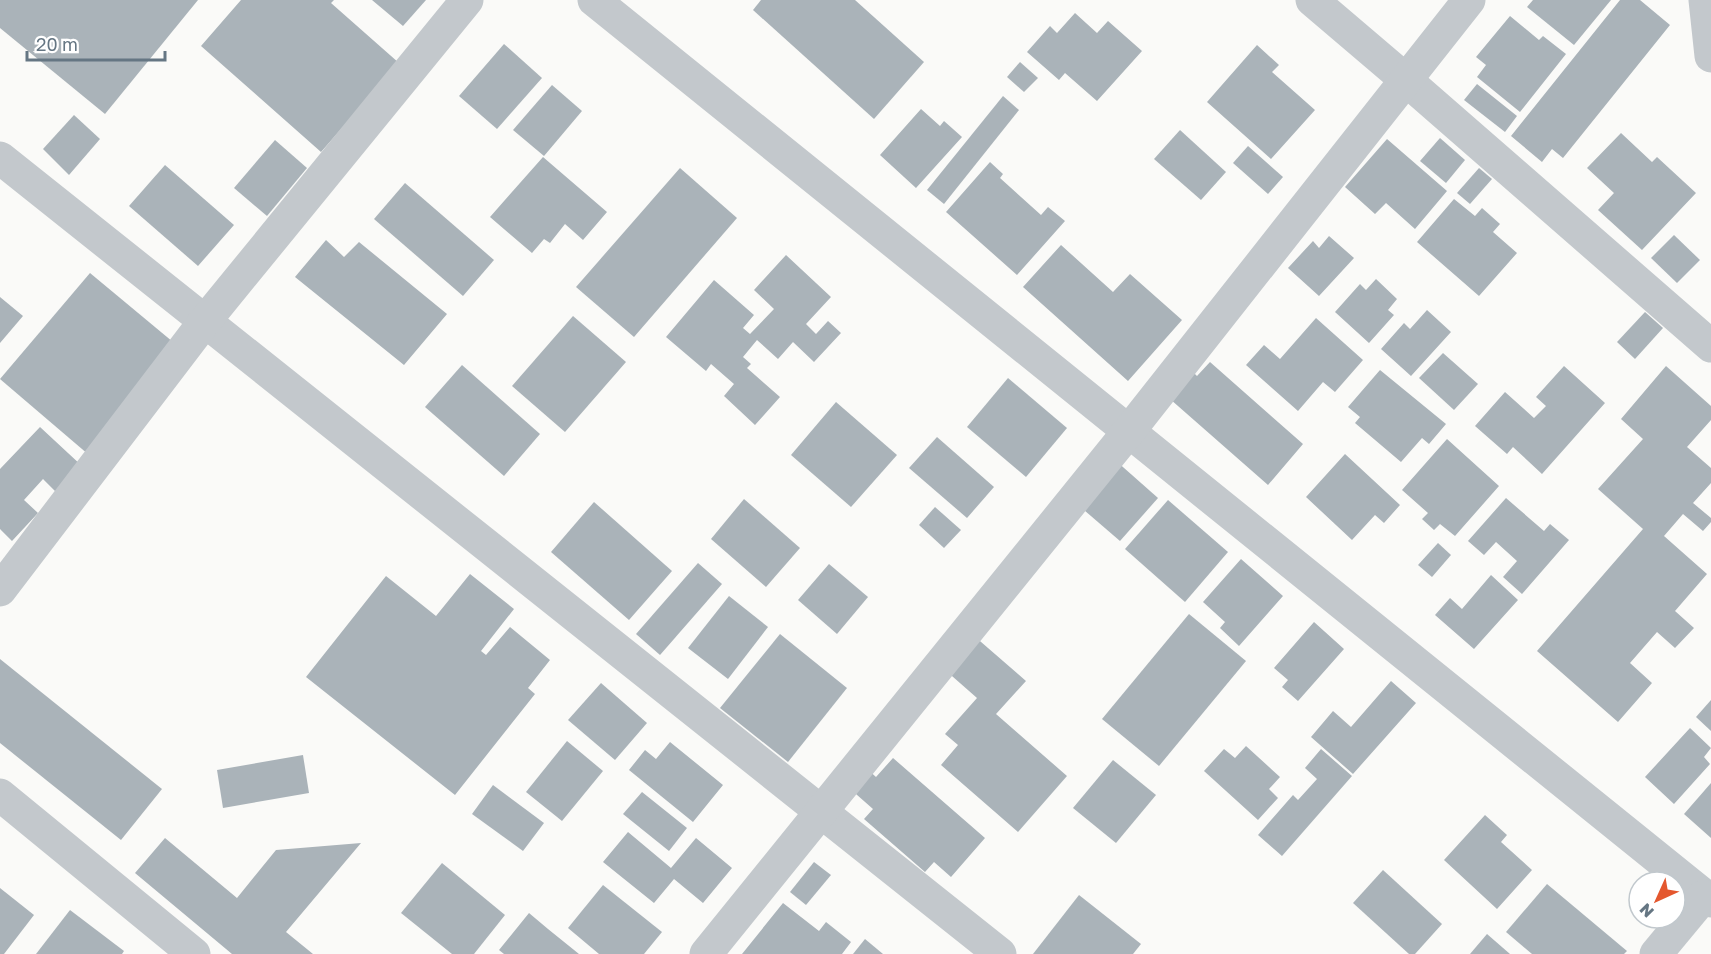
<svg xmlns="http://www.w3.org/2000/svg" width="1711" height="954" font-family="'Golos Text',sans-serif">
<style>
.building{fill:#aab3b9}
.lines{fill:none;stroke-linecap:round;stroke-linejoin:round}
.minor{stroke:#c3c8cc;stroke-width:33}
</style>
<rect width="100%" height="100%" fill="#fafaf8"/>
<g class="building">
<path d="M0,0h198l-93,114 -105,-86z"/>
<path d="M241,0h93l-3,3 68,60 -78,89 -120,-106z"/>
<path d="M372,0h54l-23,26z"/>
<path d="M761,0h94l69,62 -50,57 -121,-109z"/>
<path d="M1533,0h78l-37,45 -47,-38z"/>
<path d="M1620,0h20l30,25 -107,133 -11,-9 -10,13 -31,-26z"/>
<path d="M1075,13l22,20 11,-12 34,30 -45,50 -32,-28 -6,7 -32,-28 23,-26 7,7z"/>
<path d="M1510,16l29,24 4,-4 23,18 -46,58 -43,-35 9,-12 -10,-8z"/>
<path d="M504,44l38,34 -45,51 -38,-33z"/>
<path d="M1257,45l22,20 -7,7 43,38 -44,49 -64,-57z"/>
<path d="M1020,62l18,16 -14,14 -17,-15z"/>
<path d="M1477,84l40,32 -12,16 -41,-32z"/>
<path d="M552,85l30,26 -38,45 -31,-26z"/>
<path d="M1003,96l16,14 -75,94 -17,-14z"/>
<path d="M921,109l19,17 4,-5 18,16 -46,51 -36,-33z"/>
<path d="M74,115l26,24 -31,36 -26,-26z"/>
<path d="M1180,130l46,42 -25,28 -47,-41z"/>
<path d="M1621,133l31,29 5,-5 39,36 -54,57 -44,-40 16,-17 -27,-25z"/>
<path d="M1440,138l25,22 -19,23 -26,-22z"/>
<path d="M1387,139l60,52 -32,38 -29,-26 -11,11 -30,-27z"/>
<path d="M275,140l32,28 -40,48 -33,-28z"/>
<path d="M1248,146l35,31 -15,17 -35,-31z"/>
<path d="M543,157l64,55 -24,28 -18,-16 -15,19 -6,-4 -12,14 -42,-36z"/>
<path d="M990,162l13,12 -3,4 41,37 7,-8 17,14 -48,54 -71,-63z"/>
<path d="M165,165l69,60 -36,41 -69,-60z"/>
<path d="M680,168l57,50 -103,119 -58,-50z"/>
<path d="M1479,168l13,11 -22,25 -13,-11z"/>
<path d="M405,183l89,77 -31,36 -89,-77z"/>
<path d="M1454,199l21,17 7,-8 18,16 -7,8 24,21 -38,43 -62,-54z"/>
<path d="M1674,235l26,25 -23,23 -26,-25z"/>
<path d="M1329,236l25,22 -35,38 -31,-28 25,-27 6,7z"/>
<path d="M326,240l18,17 15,-15 88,72 -43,51 -109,-88z"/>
<path d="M1061,245l52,47 17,-18 52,46 -54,61 -105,-94z"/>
<path d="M786,255l45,42 -25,27 10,10 12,-13 13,12 -27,29 -21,-20 -15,17 -21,-19 -14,17 8,7 -4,4 33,29 -25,28 -31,-29 10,-12 -23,-20 -5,7 -40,-34 48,-57 40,35 -11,13 7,6 24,-25 -20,-19z"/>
<path d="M90,273l89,74 -90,108 -89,-76z"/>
<path d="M1376,279l21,20 -9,11 6,5 -25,28 -34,-31 25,-28 6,6z"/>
<path d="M0,297l23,19 -23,27z"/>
<path d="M1427,310l24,22 -40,44 -30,-27 23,-26 6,6z"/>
<path d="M1645,312l18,16 -28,31 -18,-17z"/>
<path d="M573,316l53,46 -61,70 -53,-46z"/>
<path d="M1316,318l47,42 -28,32 -12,-10 -25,29 -52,-46 18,-20 16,14z"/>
<path d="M1443,353l35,31 -24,26 -35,-32z"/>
<path d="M1210,362l93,82 -35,41 -98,-86 24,-26 3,3z"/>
<path d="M462,365l78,69 -36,42 -79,-69z"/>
<path d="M1564,366l41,37 -63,71 -29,-27 -6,7 -32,-28 30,-34 29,26 12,-12 -10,-9z"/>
<path d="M1666,366l45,40v14l-24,27 24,21v15l-18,20 18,15v4l-8,9 -20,-17 -19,22 43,38 -32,37 19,17 -19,20 -18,-16 -27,31 22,20 -34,39 -81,-71 106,-122 -45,-40 45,-50 -22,-20z"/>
<path d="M1380,370l66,54 -17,20 -7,-6 -21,24 -46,-39 5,-6 -12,-10z"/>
<path d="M1008,378l59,50 -41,49 -59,-50z"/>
<path d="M836,402l61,53 -46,52 -60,-52z"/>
<path d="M40,427l42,39 -25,27 -14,-14 -19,21 14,13 -26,28 -12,-12v-60z"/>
<path d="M937,437l57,50 -27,31 -58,-50z"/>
<path d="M1447,439l52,47 -44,50 -15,-12 -6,6 -12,-11 6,-6 -26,-23z"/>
<path d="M1345,454l55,51 -16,18 -9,-8 -23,25 -46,-43z"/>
<path d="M1115,460l43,38 -38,43 -43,-37z"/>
<path d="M1506,498l38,33 6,-7 19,16 -47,54 -19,-17 14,-16 -21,-19 -12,13 -16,-14z"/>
<path d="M744,499l56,49 -34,39 -55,-48z"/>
<path d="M1168,500l60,52 -43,50 -60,-53z"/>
<path d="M594,502l78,69 -43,49 -78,-68z"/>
<path d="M935,507l26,23 -17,18 -25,-23z"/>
<path d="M1438,543l13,12 -19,22 -14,-12z"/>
<path d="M1241,559l42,37 -44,50 -19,-18 5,-6 -22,-20z"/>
<path d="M698,563l24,21 -62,71 -24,-21z"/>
<path d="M829,564l39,33 -31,37 -39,-34z"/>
<path d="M470,574l44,35 -33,42 5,4 24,-28 40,33 -22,28 7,6 -80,101 -149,-118 80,-101 50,40z"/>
<path d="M1491,575l27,25 -44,49 -39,-34 15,-17 12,11z"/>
<path d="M729,596l39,31 -40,52 -40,-31z"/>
<path d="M1189,614l57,47 -87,105 -57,-47z"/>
<path d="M1314,622l30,27 -46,52 -16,-14 6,-7 -14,-12z"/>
<path d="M780,634l67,54 -59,74 -68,-54z"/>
<path d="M973,635l53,46 -30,33 71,62 -49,56 -77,-67 17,-20 -13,-11 32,-36 -33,-29z"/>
<path d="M0,659l162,130 -41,51 -121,-97z"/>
<path d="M1391,681l25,22 -63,71 -42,-37 22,-26 18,16z"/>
<path d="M601,683l46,40 -32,37 -47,-40z"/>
<path d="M1711,700v31l-15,-14z"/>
<path d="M1690,728l21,20 -7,9 6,7 -36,40 -29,-27z"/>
<path d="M567,741l36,30 -41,50 -36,-29z"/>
<path d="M670,742l53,43 -30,37 -64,-52 16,-20 11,9z"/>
<path d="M1246,746l34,31 -11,12 9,9 -20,22 -54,-49 20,-22 11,9z"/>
<path d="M1321,749l31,27 -70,80 -24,-21 35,-40 5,5 19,-21 -12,-11z"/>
<path d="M303,755l6,38 -86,15 -6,-38z"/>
<path d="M893,758l92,80 -34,39 -17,-15 -9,10 -61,-53 9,-10 -25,-22 17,-20 11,10z"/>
<path d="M1113,760l43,35 -40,48 -43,-35z"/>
<path d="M1711,783v55l-27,-24z"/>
<path d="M493,785l51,38 -21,28 -51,-37z"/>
<path d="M642,792l45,36 -18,23 -46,-37z"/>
<path d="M1485,815l22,20 -6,7 31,28 -35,39 -53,-49z"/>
<path d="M628,832l43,36 25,-30 36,30 -29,35 -29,-24 -20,24 -51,-41z"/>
<path d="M165,838l72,60 39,-48 85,-7 -75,89 27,22h-81l-97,-81z"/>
<path d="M814,862l17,13 -25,30 -16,-13z"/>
<path d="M442,863l63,52 -31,39h-22l-51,-41z"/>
<path d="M1383,870l59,54 -27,30h-6l-56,-51z"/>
<path d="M1547,884l80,67 -3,3h-92l-26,-22z"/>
<path d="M603,885l59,47 -18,22h-45l-31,-26z"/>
<path d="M0,888l34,27 -30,39h-4z"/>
<path d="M1079,895l62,49 -8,10h-100z"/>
<path d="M783,903l36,28 7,-9 25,20 -9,12h-100z"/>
<path d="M70,910l54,41 -2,3h-86z"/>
<path d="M529,913l19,16 31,25h-75l-5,-4z"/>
<path d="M1487,934l23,20h-40z"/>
<path d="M865,939l18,15h-30z"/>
</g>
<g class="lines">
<g class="minor">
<path d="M594,0l1117,901"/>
<path d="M1312,0l94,80 305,266"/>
<path d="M1705,0l6,56"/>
<path d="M0,158l1000,796"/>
<path d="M0,590l205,-269 262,-321"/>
<path d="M0,795l194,159"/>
<path d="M706,954l423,-523 340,-431"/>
<path d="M1656,954l48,-58"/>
</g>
</g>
<g transform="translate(1657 900) rotate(225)"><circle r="28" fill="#ffffff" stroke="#c1c8cd" stroke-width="1.5"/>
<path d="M0-4.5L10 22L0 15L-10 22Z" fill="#e4572e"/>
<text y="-9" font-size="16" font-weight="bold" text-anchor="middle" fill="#657683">N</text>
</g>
<path d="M27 51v9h138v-9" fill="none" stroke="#657683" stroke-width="3"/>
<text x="36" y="51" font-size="18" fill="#657683" stroke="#ffffff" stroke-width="4.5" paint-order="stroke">20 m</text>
</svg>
